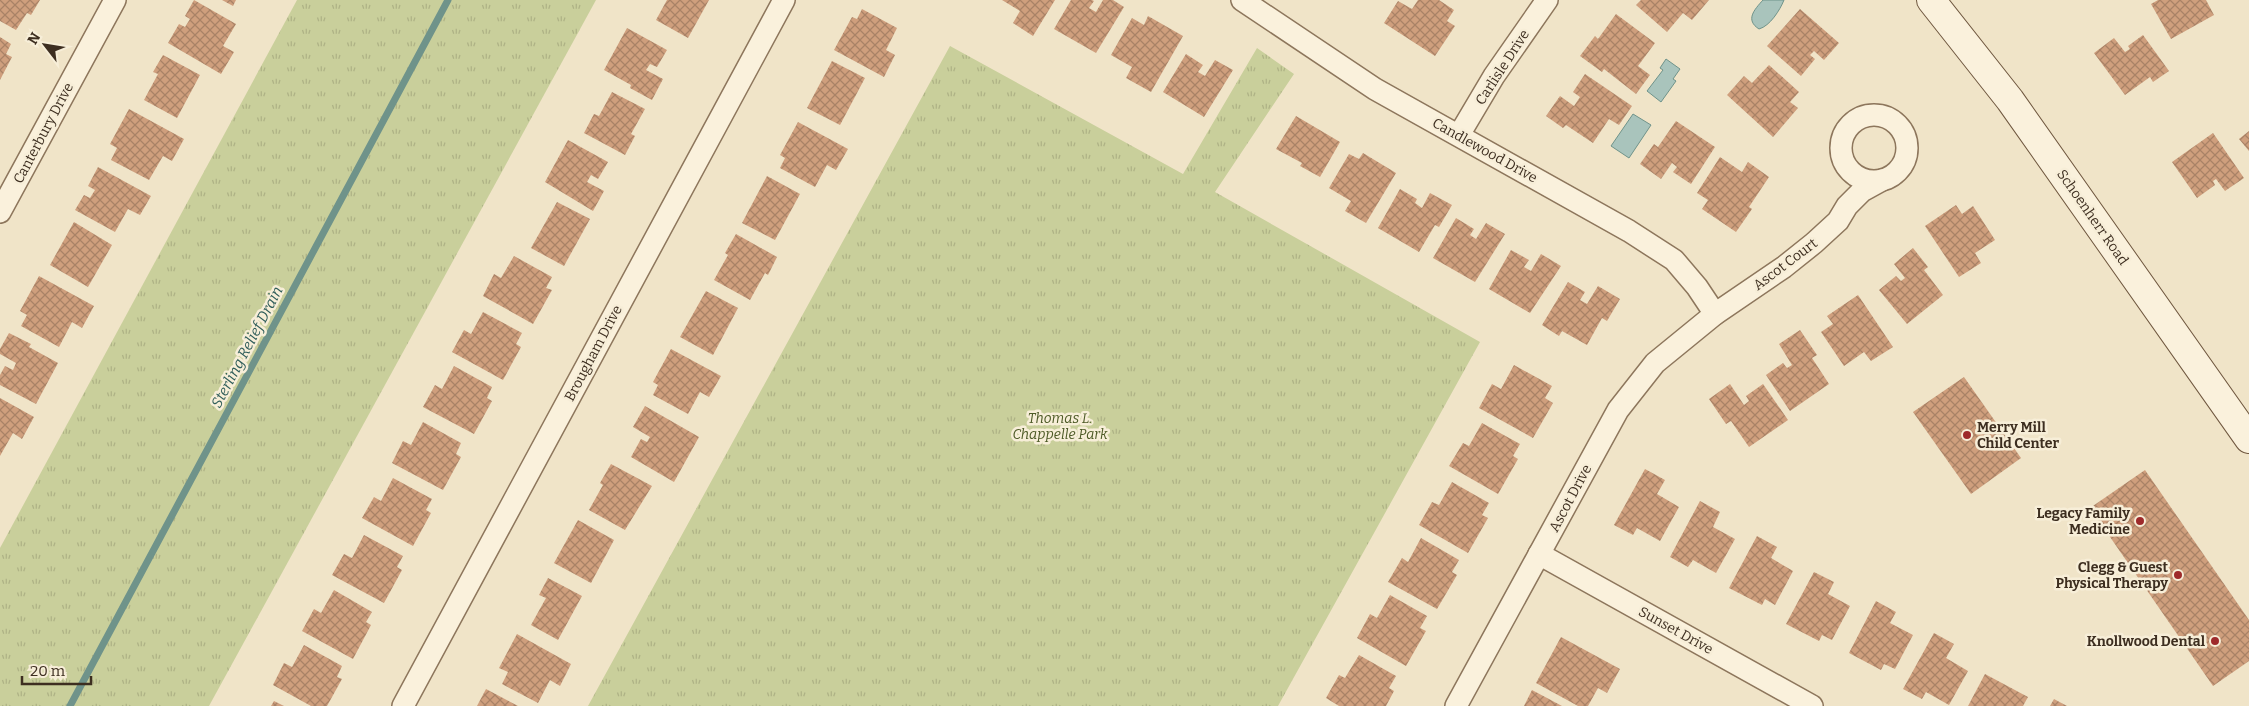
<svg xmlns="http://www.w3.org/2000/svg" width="2249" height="706" font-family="Bitter,serif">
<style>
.grass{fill:url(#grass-tufts)}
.water{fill:#a9c4bc;stroke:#6f938a}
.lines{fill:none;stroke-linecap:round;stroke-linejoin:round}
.stream{stroke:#6f938a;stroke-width:7}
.building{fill:url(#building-cross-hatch)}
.minor-casing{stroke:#8d765c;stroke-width:24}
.secondary-casing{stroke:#6f573f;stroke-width:30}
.minor{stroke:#faf1dc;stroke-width:21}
.secondary{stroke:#faf1dc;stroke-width:28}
.poi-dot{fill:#9e2a2b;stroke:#f7eed8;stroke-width:2}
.labels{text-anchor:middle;stroke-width:5;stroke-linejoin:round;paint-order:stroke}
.street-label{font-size:14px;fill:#3d2e20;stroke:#f7eed8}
.park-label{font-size:14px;font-style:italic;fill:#4d5a26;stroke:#f7eed8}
.poi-label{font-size:14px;font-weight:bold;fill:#3d2e20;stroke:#f7eed8;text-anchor:end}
.water-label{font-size:15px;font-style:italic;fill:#2f5d5a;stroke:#f7eed8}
</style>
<defs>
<pattern id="grass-tufts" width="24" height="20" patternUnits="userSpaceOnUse" patternTransform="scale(1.25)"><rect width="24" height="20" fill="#c9cf9b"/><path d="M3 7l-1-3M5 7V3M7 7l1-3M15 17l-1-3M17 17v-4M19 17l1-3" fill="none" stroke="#aeb285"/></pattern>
<pattern id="building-cross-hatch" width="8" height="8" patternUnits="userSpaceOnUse" patternTransform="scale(1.25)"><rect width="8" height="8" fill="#cf9f7d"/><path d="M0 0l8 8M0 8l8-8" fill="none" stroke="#a98266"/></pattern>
</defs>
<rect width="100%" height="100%" fill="#f0e4c8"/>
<g class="grass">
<path d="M297,0h299l-387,706h-209v-158z"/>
<path d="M950,46l233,128 74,-126 37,26 -79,118 265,150 -202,364h-690z"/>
</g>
<g class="water">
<path d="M1763,0h21c-4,10 -14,26 -25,29 -14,-9 -5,-19 4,-29z"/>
<path d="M1666,59l14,10 -7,10 3,2 -15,21 -14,-11 16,-21 -3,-2z"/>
<path d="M1633,114l18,11 -22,33 -18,-12z"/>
</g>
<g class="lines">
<path class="stream" d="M70,706l378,-706"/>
</g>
<g class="building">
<path d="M0,0h40l-9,15 -4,-2 -11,17 -16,-9z"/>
<path d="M194,0l42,24 -13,22 11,6 -13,22 -53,-31 11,-19 6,3 5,-8 -5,-3z"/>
<path d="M222,0h14l-3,6z"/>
<path d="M667,0h42l-21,38 -32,-18z"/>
<path d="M1002,0h53l-22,36 -20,-13 7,-12z"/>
<path d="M1071,0h21l2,1 -5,7 7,4 7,-12h10l11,7 -28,46 -42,-24z"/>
<path d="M1418,0h21l15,10 -7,11 8,5 -20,30 -51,-33 14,-22 14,8z"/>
<path d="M1641,0h68l-17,20 -9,-7 -16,19 -31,-27z"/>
<path d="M2158,0h48l8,15 -43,24 -20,-35z"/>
<path d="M862,9l35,19 -11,22 9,5 -11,22 -50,-27 18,-33 5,2z"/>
<path d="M1800,9l39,34 -15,17 -10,-9 -4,4 5,4 -14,17 -34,-30z"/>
<path d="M1616,14l39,29 -17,23 12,9 -14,19 -32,-25 -2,3 -22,-16 15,-20 3,3z"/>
<path d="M1148,16l35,20 -32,56 -25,-14 6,-11 -21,-12 21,-37 12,7z"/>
<path d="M627,28l40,22 -10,17 -7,-3 -4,6 17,9 -11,21 -22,-12 1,-3 -27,-15z"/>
<path d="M2143,35l26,36 -16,11 -3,-5 -25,18 -31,-42 20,-15 11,14 5,-3 -2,-3z"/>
<path d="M0,37l11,7 -5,10 6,3 -12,23z"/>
<path d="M1186,54l17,11 -5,7 7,4 10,-16 18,10 -29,47 -41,-25z"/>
<path d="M163,55l37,20 -23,43 -33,-18 14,-26 -5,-2z"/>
<path d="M832,61l33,17 -25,47 -33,-17z"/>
<path d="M1769,65l30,27 -9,10 8,6 -25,29 -46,-42 17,-19 8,7z"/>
<path d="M1585,74l47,32 -13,19 -10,-6 -16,24 -27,-18 -3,3 -17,-12 14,-20 14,10 6,-9 -7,-5z"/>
<path d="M612,92l33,17 -14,25 4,2 -10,19 -41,-22 10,-19 5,2z"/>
<path d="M129,109l55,30 -12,22 -9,-5 -14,24 -38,-20 6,-12 -7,-4z"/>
<path d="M1296,116l44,26 -20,35 -20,-11 2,-3 -26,-14z"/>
<path d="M1676,121l39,26 -24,37 -18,-12 4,-5 -5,-4 -11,16 -21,-15 14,-20 4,3z"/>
<path d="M798,122l50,27 -12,21 -9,-5 -12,22 -35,-19 5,-10 -5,-3z"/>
<path d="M2249,131v20l-10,-12z"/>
<path d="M2213,133l31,45 -19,13 -9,-12 -3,2 2,4 -18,13 -25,-36z"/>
<path d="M568,140l40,22 -10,17 -7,-4 -4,7 17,9 -11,20 -48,-29z"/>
<path d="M1363,153l33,20 -30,50 -21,-12 6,-10 -22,-13 20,-34 10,5z"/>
<path d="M1720,157l22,15 6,-10 21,15 -20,30 3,2 -16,23 -34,-23 6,-9 -11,-7z"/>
<path d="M98,167l53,29 -11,19 -12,-6 -13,23 -40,-22 9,-15 6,3 5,-8 -7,-4z"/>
<path d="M767,176l33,18 -25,46 -33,-17z"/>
<path d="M1400,189l17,10 -2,4 7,5 8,-15 22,12 -13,22 -4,-2 -16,27 -41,-24z"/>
<path d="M557,202l33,17 -26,47 -33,-18z"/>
<path d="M1956,205l6,9 11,-8 22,34 -20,13 6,10 -22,14 -34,-51z"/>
<path d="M1456,218l18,11 -4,6 6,4 10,-16 19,11 -30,48 -42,-24z"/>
<path d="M74,222l38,23 -24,42 -38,-22z"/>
<path d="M736,234l41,23 -9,18 -3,-2 -15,27 -36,-20 14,-25 -3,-2z"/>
<path d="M1913,248l15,19 -4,3 19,25 -36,29 -28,-34 17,-14 5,5 4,-3 -11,-14z"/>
<path d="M1511,250l18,10 -5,7 7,4 10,-17 20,12 -31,47 -41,-24z"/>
<path d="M514,256l38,21 -6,11 6,2 -19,34 -50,-28 11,-22 7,4z"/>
<path d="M39,276l55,30 -12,22 -10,-6 -13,25 -38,-21 6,-11 -7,-4z"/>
<path d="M1568,282l17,10 -5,8 7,4 11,-18 22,13 -13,22 -5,-3 -15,27 -25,-14 -3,5 -17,-11z"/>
<path d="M706,291l32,17 -25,47 -33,-18z"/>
<path d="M1858,295l35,52 -22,14 -7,-9 -20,14 -23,-34 12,-8 -6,-8z"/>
<path d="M483,312l39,21 -6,11 5,3 -18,33 -51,-28 12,-22 7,4z"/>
<path d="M1800,330l17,25 -5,3 17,26 -39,27 -24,-36 17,-12 4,5 5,-3 -13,-21z"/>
<path d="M9,333l22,11 -2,3 29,16 -22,41 -36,-19v-10l5,-9 8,4 3,-7 -16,-9v-5z"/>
<path d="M671,349l50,27 -12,21 -9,-5 -12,22 -35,-19 5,-10 -5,-3z"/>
<path d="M1514,365l38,21 -7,12 8,5 -20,35 -54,-30 13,-24 9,5z"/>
<path d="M454,366l38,21 -5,11 5,3 -18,33 -51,-27 12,-22 7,4z"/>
<path d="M1964,377l57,81 -50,36 -58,-82z"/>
<path d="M1730,384l14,21 5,-4 -3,-5 17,-12 25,36 -39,27 -18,-26 -5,3 -17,-25z"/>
<path d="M0,398l34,19 -12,22 -9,-6 -13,23z"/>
<path d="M645,406l54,31 -25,45 -43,-25 10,-18 6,3 3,-5 -17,-10z"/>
<path d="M423,422l38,21 -5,11 5,3 -18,33 -51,-27 11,-22 8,4z"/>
<path d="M1482,423l38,21 -7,12 5,3 -20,35 -49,-28 14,-23 6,3z"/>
<path d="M611,464l41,22 -27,44 -36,-20 14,-25 -3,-2z"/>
<path d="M1645,469l20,11 -8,14 22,13 -19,34 -23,-13 -4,7 -19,-10z"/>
<path d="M2145,470l104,150v41l-36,25 -123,-178z"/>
<path d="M393,478l39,21 -6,11 5,3 -18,33 -51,-28 12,-21 7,4z"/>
<path d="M1452,482l37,21 -7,12 6,3 -20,35 -49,-28 13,-23 7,3z"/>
<path d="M1700,501l20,11 -7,15 22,12 -19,34 -23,-13 -5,7 -18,-10z"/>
<path d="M578,520l36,20 -23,43 -37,-20z"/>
<path d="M364,535l39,21 -6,11 5,3 -18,33 -52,-28 12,-21 8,4z"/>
<path d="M1757,536l20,11 -6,11 22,13 -18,34 -10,-6 -3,6 -33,-17z"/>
<path d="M1421,538l38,22 -7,12 5,3 -20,34 -49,-27 14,-24 6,4z"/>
<path d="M1814,572l20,10 -6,12 22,12 -18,34 -10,-5 -3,6 -33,-17z"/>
<path d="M548,578l34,18 -24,44 -27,-15 15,-27 -7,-3z"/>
<path d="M334,590l38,22 -6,10 5,3 -18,34 -51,-28 12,-22 7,4z"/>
<path d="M1390,595l37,21 -7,12 6,3 -20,35 -49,-28 13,-24 7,4z"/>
<path d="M1876,601l20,11 -6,11 23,12 -18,34 -11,-5 -3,6 -32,-17z"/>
<path d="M1934,633l20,11 -8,14 22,13 -19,34 -23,-13 -4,7 -19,-10z"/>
<path d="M517,634l54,30 -11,22 -10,-6 -12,23 -36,-19 6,-12 -9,-4z"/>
<path d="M1561,637l59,32 -13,24 -9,-5 -10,18h-10l-42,-23z"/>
<path d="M304,645l38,21 -5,11 5,2 -15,27h-16l-38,-21 11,-22 8,4z"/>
<path d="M1359,655l37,21 -7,12 5,3 -8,15h-47l-13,-8 13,-23 6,3z"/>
<path d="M1985,674l43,23 -5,9h-55z"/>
<path d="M486,689l32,17h-41z"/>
<path d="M1532,690l30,16h-38z"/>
<path d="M2054,699l13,7h-17z"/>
<path d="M274,701l10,5h-13z"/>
</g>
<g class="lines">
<defs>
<g id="minor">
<path d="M1242,0l133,89 254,142 45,29 23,27 18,27"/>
<circle cx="1874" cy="148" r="33"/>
<path d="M1459,135l35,-59 53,-76"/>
<path d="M0,212l115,-212"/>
<path d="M1539,554l273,152"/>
<path d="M403,706l381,-706"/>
<path d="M1456,706l162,-296 37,-47 60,-49 69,-47 30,-24 24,-22 9,-15 15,-15 20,-11"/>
</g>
<path id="secondary" d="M1931,0l79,100 239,339"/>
</defs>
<use href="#minor" class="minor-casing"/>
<use href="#secondary" class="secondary-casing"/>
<use href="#minor" class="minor"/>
<use href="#secondary" class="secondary"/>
</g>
<g class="poi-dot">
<circle cx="1967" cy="435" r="5"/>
<circle cx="2140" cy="521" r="5"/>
<circle cx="2178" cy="575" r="5"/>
<circle cx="2215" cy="641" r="5"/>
</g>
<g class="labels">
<g class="street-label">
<text transform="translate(1502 67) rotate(-57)" y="5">Carlisle Drive</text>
<text transform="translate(43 133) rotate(-62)" y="5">Canterbury Drive</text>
<text transform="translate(1485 150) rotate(29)" y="5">Candlewood Drive</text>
<text transform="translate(2093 217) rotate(55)" y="5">Schoenherr Road</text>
<text transform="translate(1785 264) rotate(-37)" y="5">Ascot Court</text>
<text transform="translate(593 353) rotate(-62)" y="5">Brougham Drive</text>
<text transform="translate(1570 498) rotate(-62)" y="5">Ascot Drive</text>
<text transform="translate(1676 630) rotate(29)" y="5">Sunset Drive</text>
</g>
<g class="park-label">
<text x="1060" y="423">Thomas L.<tspan x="1060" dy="16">Chappelle Park</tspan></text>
</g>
<g class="poi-label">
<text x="1977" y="432" text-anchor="start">Merry Mill<tspan x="1977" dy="16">Child Center</tspan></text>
<text x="2130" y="518">Legacy Family<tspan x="2130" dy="16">Medicine</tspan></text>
<text x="2168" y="572">Clegg &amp; Guest<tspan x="2168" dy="16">Physical Therapy</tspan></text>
<text x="2205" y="646">Knollwood Dental</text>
</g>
<g class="water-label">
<text transform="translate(247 347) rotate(-62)" y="5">Sterling Relief Drain</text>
</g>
</g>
<g transform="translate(45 45) rotate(301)" stroke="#f7eed8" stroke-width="4" paint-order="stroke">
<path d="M0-4L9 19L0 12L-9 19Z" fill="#3d2e20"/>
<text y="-8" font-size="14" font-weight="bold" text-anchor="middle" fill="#3d2e20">N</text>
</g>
<path d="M22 676v8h69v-8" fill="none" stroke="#3d2e20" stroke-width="2.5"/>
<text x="30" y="676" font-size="15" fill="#3d2e20" stroke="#f7eed8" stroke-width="4" paint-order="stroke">20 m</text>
</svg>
